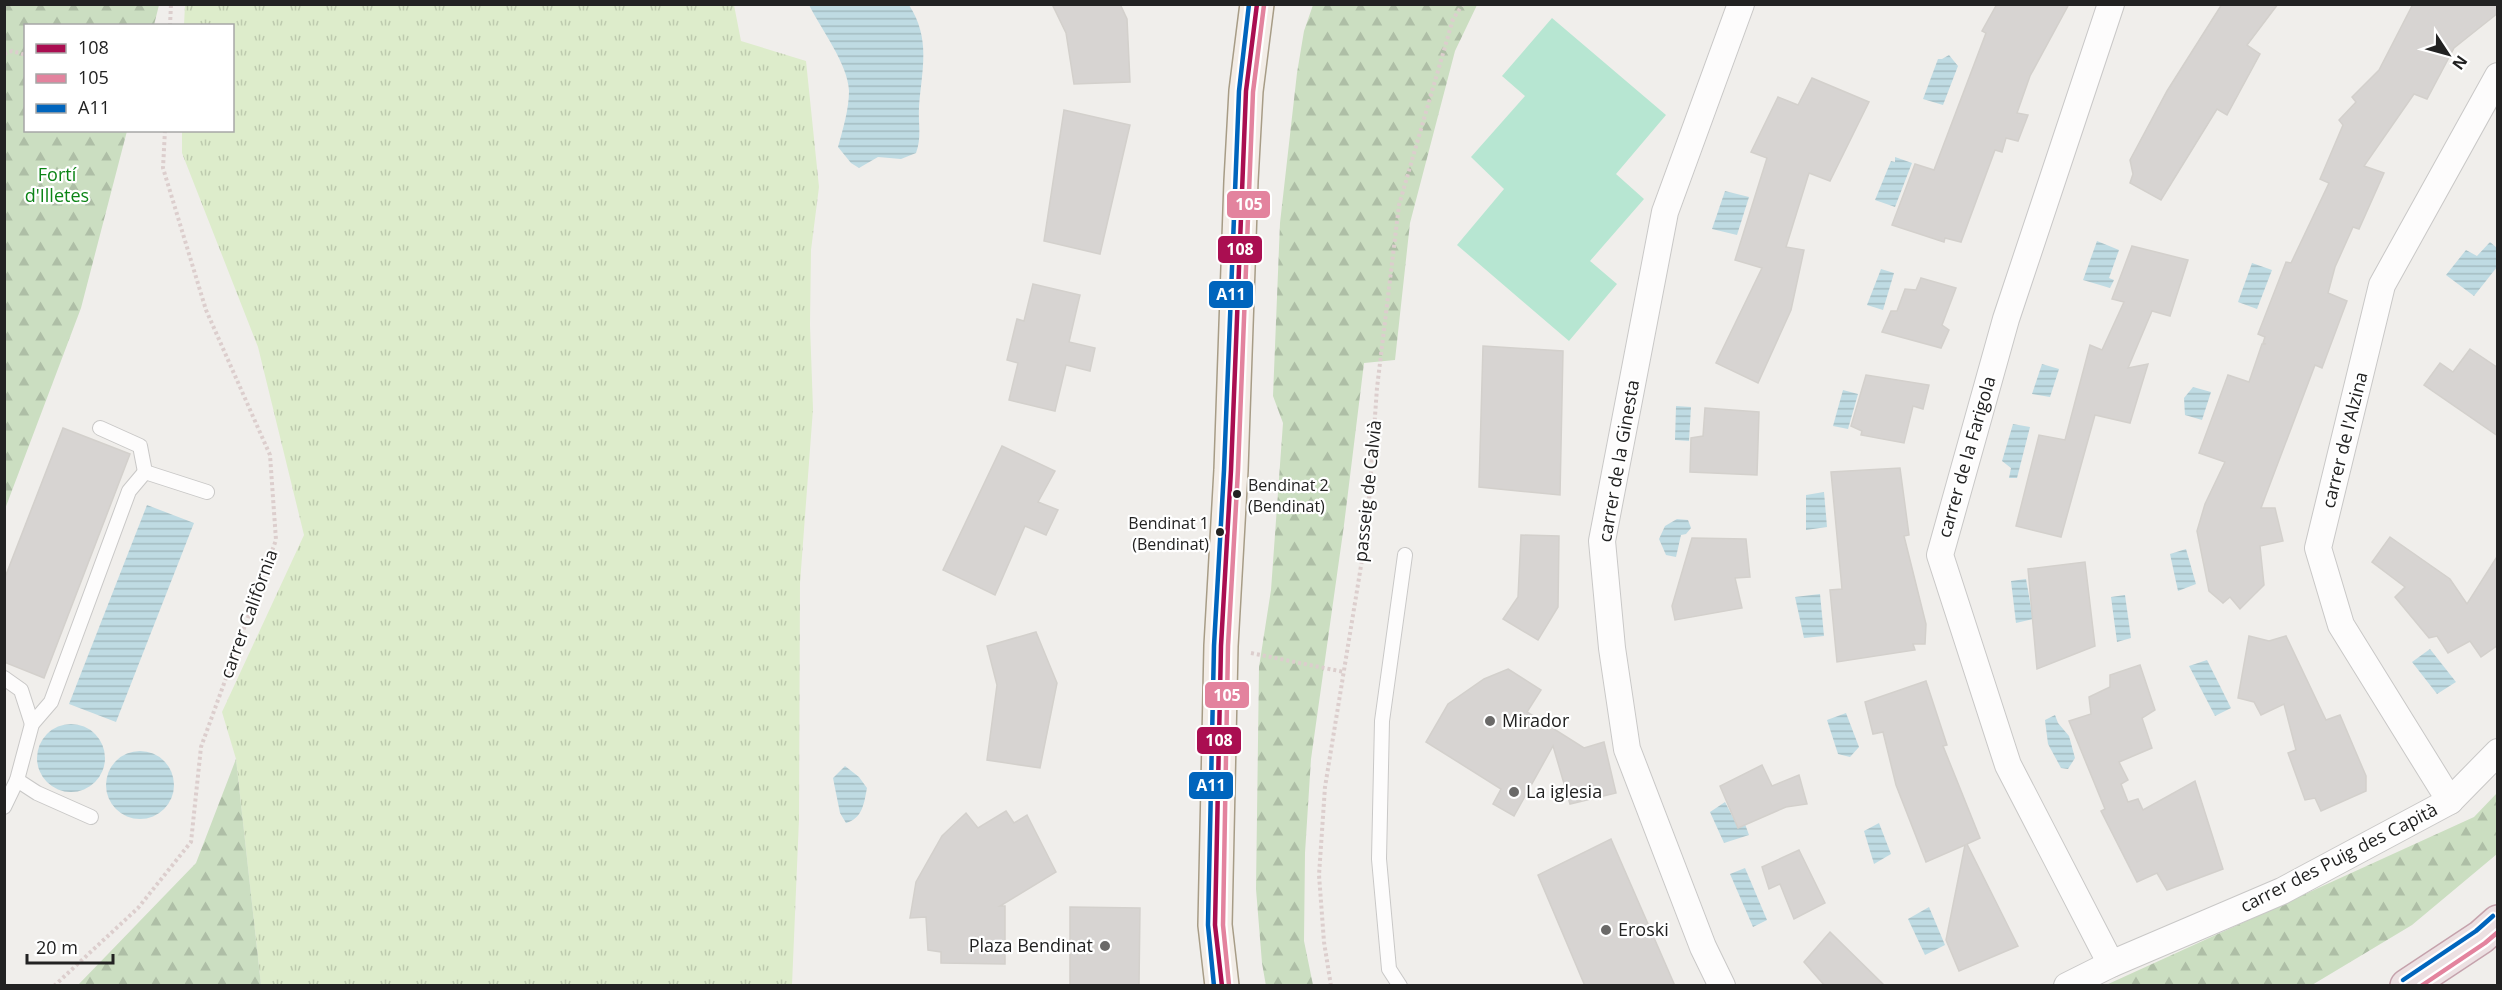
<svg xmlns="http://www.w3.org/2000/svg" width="2502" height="990" font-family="'Open Sans',sans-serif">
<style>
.grass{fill:url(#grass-tufts)}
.forest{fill:url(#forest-firs)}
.pitch{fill:#b7e6d2}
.water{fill:url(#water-rules)}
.building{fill:#d7d4d2;stroke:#d3d0cc;stroke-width:1.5}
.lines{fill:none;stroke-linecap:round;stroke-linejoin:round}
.lane-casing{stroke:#c9c8c7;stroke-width:16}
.street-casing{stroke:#c9c8c7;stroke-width:28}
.primary-casing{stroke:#a79c86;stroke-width:36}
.highway-casing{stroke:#c5a2ac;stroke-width:36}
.path{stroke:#dccecd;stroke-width:4;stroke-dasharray:3 3;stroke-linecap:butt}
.lane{stroke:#fdfcfc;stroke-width:14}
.street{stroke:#fdfcfc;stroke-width:26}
.primary{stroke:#f3ede7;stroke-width:33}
.highway{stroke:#ece0e2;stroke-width:33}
.bus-1-casing{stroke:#fff;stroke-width:9}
.bus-2-casing{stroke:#fff;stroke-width:9}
.bus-3-casing{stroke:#fff;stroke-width:9}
.bus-1{stroke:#aa0e51;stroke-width:4.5}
.bus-2{stroke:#e3839e;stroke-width:4.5}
.bus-3{stroke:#0065bd;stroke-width:4.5}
.bus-dot{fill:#222;stroke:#fff;stroke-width:2}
.poi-dot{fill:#6a6968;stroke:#fff;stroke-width:2}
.labels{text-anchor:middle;stroke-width:4.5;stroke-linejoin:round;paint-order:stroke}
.bus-label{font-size:16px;fill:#222;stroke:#fff;text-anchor:start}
.park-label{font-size:18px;fill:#0c8416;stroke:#fff}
.street-label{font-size:18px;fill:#222;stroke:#fff}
.poi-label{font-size:18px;fill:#222;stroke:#fff;text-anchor:start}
.line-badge{stroke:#fff;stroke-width:2}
.badge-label{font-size:16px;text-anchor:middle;font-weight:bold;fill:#fff}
</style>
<defs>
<pattern id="grass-tufts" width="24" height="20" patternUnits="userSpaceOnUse" patternTransform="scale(1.5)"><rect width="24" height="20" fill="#ddeccb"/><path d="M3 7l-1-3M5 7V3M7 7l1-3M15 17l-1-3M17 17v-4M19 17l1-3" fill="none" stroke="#bdcaae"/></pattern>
<pattern id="forest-firs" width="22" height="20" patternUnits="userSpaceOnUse" patternTransform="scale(1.5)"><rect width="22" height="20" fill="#cbdec1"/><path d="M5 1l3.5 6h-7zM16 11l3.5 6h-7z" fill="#aebea6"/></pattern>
<pattern id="water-rules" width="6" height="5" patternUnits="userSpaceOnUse" patternTransform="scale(1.5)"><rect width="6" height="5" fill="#bfdbe3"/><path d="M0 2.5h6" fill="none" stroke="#a4bcc2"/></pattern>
</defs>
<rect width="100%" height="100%" fill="#f0eeeb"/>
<path class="grass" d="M185,5h549l7,36 65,20 13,126 -8,63 -1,75 3,84 -13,174 -1,236 -7,166h-531l-25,-226 -14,-47 82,-177 -46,-188 -76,-194v-22l50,-1v-104l-48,-1z"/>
<g class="forest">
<path d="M5,4l154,1 -5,20 -128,1v104l101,1 -46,177 -76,201z"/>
<path d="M1313,5h164l-22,46 -45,172 -15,137 -31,3 -20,162 -33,234 -6,94 -1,88 9,44 -47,1 -4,-23 -6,-74 3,-222 12,-77 12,-167 -10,-27 7,-173 17,-150 7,-42z"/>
<path d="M236,759l25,226h-183l118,-122z"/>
<path d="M2497,793v61l-85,71 -100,60h-206l368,-168z"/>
</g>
<path class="pitch" d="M1552,18l114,97 -50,59 28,25 -54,62 27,23 -48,57 -112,-96 47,-56 -33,-32 54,-61 -23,-20z"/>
<g class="water">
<path d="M809,5h100c22,34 13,64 10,102 -1,17 3,30 -3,46l-15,6 -23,-2 -19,11 -8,-5 -13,-16c5,-18 11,-38 11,-56 -1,-27 -28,-62 -40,-86z"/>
<path d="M1949,55l9,11 -15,39 -20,-6 15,-40h4z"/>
<path d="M1895,157l17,6 -17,44 -20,-7 16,-39 4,1z"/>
<path d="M1725,191l24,6 -12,38 -25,-6z"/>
<path d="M2097,241l22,9 -10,28 5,2 -4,8 -27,-8z"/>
<path d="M2490,242l7,6v19l-23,29 -28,-21 20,-25 11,6z"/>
<path d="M2252,263l20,7 -15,39 -19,-7z"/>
<path d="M1881,269l13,4 -11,37 -16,-5z"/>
<path d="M2042,364l17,5 -9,28 -18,-3z"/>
<path d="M2193,387l18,5 -9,28 -17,-5 -1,-17z"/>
<path d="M1843,390l15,4 -10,35 -15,-3z"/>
<path d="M1676,406l15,1 -2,34 -14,-1z"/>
<path d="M2013,424l17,3 -13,51h-8l2,-10 -9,-7z"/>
<path d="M1824,492l3,35 -21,3v-35z"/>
<path d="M147,505l47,18 -78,199 -47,-18z"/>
<path d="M1677,519l11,1 3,8 -5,6 -5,1 -5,22 -10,-2 -7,-16 6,-13z"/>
<path d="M2186,549l10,35 -18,7 -8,-37z"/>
<path d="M2026,579l7,40 -17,4 -5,-42z"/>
<path d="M1820,594l4,42 -20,2 -9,-41z"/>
<path d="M2125,595l6,43 -14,4 -6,-45z"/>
<path d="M2430,649l26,33 -19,12 -25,-32z"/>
<path d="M2207,660l24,48 -16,8 -26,-50z"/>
<path d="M1846,713l13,34 -9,10 -12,-3 -11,-34z"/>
<path d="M2055,715l3,8 11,13 6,22 -7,11 -7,-1 -13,-24 -3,-24z"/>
<circle cx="71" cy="758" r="34"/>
<circle cx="140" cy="785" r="34"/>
<path d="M845,766l14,11 8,11c-3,15 -4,30 -21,35l-6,-10 -7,-35z"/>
<path d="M1725,802l13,25 7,-3 4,11 -25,8 -14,-31z"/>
<path d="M1879,823l12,31 -17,10 -10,-33z"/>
<path d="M1745,868l22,52 -14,7 -23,-53z"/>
<path d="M1929,907l16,38 -20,10 -17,-36z"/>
</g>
<g class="building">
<path d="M1052,4h68l7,15 3,63 -56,2 -8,-51z"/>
<path d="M1997,4h72l-39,72 -13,37 11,2 -10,26 -12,-3 -4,14 -7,-2 -34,92 -16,-4 -1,4 -52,-17 23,-61 19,6 52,-137 -4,-2z"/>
<path d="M2222,4h56l-31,41 13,9 -33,61 -10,-6 -56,91 -31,-17 3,-9 -3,-14 37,-69z"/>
<path d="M2413,4h85v9l-44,35 -27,51 -13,-5 -50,72 20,7 -25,56 -6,-2 -18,40 -7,26 19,8 -25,67 -7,-3 -54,143h14l8,33 -23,5 4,39 -24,24 -10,-12 -7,6 -14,-12 -12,-60 8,-27 20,-42 -26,-9 29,-78 21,7 13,-38h4l-3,-1 2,-6 -7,-3 28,-72 5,1 38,-80 -9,-4 23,-54 -4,-5 17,-18 -4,-5 27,-27z"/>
<path d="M1812,78l57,24 -39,79 -21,-8 -23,74 18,3 -13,60 -33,73 -42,-20 46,-95 -27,-8 32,-102 -16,-6 27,-55 20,8z"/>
<path d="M1064,110l66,15 -30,129 -56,-13z"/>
<path d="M2132,246l56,14 -18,56 -18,-5 -24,57 20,-4 -18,59 -35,-8 -34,122 -45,-11 23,-91 26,5 25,-95 12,5 22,-48 -12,-3z"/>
<path d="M1921,278l35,10 -14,37 7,5 -8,18 -59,-16 9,-21h6l8,-22 11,1z"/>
<path d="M1033,284l47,11 -11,47 26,6 -5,23 -24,-6 -11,46 -46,-11 9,-37 -11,-3 10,-41 7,2z"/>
<path d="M1483,346l80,5 -3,144 -81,-8z"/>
<path d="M2470,349l28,19v68l-74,-51 16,-22 13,9z"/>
<path d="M1866,375l63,10 -6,24 -10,-3 -9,37 -43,-8 1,-4 -11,-5z"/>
<path d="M1705,408l54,4 -2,63 -67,-3 1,-34 12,-2z"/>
<path d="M63,428l67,26 -86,224 -40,-16v-82z"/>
<path d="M1002,446l53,25 -17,31 20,8 -12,25 -21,-9 -30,69 -52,-25z"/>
<path d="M1900,468l9,67 -5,1 22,88 -1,20h-12l2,6 -78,12 -7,-72 12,-1 -11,-117z"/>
<path d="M1521,535l38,1 -1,71 -20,33 -35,-21 15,-22z"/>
<path d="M2390,537l60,42 17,25 31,-49v90l-17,12 -11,-16 -22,12 -11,-17 -8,2 -34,-41 10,-10 -33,-25z"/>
<path d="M1692,538l54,1 4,38 -15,1 7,30 -67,12 -3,-14z"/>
<path d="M2085,562l10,84 -58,23 -9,-100z"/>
<path d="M1036,632l21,51 -17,85 -53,-8 10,-75 -10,-39z"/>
<path d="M2249,636l20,5 17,-5 40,84 14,-5 26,61v15l-45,20 -6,-13 -10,2 -17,-47 8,-3 -12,-46 -23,11 -7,-13 -16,-4z"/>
<path d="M2140,665l15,45 -13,8 10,30 -33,14 9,18 -7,4 7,18 10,-3 5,11 52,-29 28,88 -56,21 -10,-17 -20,9 -36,-71 4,-2 -36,-88 22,-7 -2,-17 21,-10v-12z"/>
<path d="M1508,669l33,21 -14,22 57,36 20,-6 12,51 -46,11 -17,-58 -39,70 -21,-12 8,-15 -75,-47 22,-38 36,-25z"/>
<path d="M1926,681l21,64 -4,1 37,92 -13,6 51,102 -59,25 -13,-31 19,-95 -39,17 -30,-77 -13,-53 -10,2 -8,-32z"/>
<path d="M1762,765l10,21 27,-11 8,29 -21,3 -48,21 -18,-42z"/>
<path d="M1006,811l8,12 13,-8 29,57 -56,34h5v58l-64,-1v-11l-13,-2 -2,-33 -16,1 6,-36 26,-46 24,-23 12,15z"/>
<path d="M1611,839l64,147h-90l-47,-111z"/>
<path d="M1799,850l26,53 -31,16 -14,-35 -11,5 -7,-22z"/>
<path d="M1070,907l70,1 -1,78h-69z"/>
<path d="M1830,932l55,54h-60l-21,-24z"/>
</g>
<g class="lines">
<defs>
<g id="lane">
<path d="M100,428l40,18 5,26"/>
<path d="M4,678l17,12 11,34"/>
<path d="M17,780l20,13 54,24"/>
<path d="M4,807l13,-27 15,-56 19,-22 78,-211 16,-19 62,20"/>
<path d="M1400,986l-11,-17 -10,-110 3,-138 23,-166"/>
</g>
<g id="street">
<path d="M2111,4l-105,315 -66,236 68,210 103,199"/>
<path d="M2450,801l-109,-176 -23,-77 64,-263 116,-209"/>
<path d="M1722,986l-19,-39 -76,-198 -15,-101 -10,-107 63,-329 76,-208"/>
<path d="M2067,986l44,-22 171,-73 168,-90 48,-49"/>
</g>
<path id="primary" d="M1222,986l-7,-61 6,-279 10,-176 10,-289 5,-90 11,-87"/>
<path id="highway" d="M2407,986l74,-49 17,-15"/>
</defs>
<use href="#lane" class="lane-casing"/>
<use href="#street" class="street-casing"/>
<use href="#primary" class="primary-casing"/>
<use href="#highway" class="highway-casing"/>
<g class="path">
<path d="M170,26l1,-22"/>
<path d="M4,54l8,-3 14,4"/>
<path d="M1251,653l93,19"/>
<path d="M54,986l84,-78 53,-66 10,-95 75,-207 -6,-85 -64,-145 -43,-142 2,-38"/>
<path d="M1331,986l-7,-44 -5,-67 6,-88 42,-258 10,-141 22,-183 54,-186 10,-15"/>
</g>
<use href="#lane" class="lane"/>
<use href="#street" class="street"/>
<use href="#primary" class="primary"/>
<use href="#highway" class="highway"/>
<defs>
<path id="bus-1" d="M1222,986l-7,-61 6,-279 10,-176 15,-379 11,-87"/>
<g id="bus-2">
<path d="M1229,985l-6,-60 5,-279 10,-176 15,-378 11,-87"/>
<path d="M2421,986l64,-43 13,-11"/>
</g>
<g id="bus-3">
<path d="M2403,980l73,-49 17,-15"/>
<path d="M1214,986l-6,-61 6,-279 10,-176 15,-379 10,-87"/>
</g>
</defs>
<use href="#bus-1" class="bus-1-casing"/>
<use href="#bus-2" class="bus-2-casing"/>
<use href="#bus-3" class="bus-3-casing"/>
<use href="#bus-1" class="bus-1"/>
<use href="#bus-2" class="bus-2"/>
<use href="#bus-3" class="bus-3"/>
</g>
<g class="bus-dot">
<circle cx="1237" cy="494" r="5"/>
<circle cx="1220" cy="532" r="5"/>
</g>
<g class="poi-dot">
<circle cx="1490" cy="721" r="6"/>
<circle cx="1514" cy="792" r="6"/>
<circle cx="1606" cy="930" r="6"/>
<circle cx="1105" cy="946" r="6"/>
</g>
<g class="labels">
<g class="bus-label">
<text x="1248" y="491">Bendinat 2<tspan x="1248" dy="21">(Bendinat)</tspan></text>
<text x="1209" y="529" text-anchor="end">Bendinat 1<tspan x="1209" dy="21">(Bendinat)</tspan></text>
</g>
<g class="park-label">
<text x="57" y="181">Fortí<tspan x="57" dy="21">d'Illetes</tspan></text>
</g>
<g class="street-label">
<text transform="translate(2345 440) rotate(-76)" y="6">carrer de l'Alzina</text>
<text transform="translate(1967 457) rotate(-74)" y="6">carrer de la Farigola</text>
<text transform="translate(1619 461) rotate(-80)" y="6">carrer de la Ginesta</text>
<text transform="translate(1368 491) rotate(-84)" y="6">passeig de Calvià</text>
<text transform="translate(249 614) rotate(-70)" y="6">carrer Califòrnia</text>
<text transform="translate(2339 858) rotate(-27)" y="6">carrer des Puig des Capità</text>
</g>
<g class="poi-label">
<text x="1502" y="727">Mirador</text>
<text x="1526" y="798">La iglesia</text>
<text x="1618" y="936">Eroski</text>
<text x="1093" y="952" text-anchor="end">Plaza Bendinat</text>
</g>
</g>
<g class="line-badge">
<rect x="1226" y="190" width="45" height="29" rx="6" fill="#e3839e"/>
<rect x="1217" y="235" width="46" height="29" rx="6" fill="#aa0e51"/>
<rect x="1208" y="280" width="46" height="29" rx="6" fill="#0065bd"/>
<rect x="1204" y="681" width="46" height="28" rx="6" fill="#e3839e"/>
<rect x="1196" y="726" width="46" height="29" rx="6" fill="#aa0e51"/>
<rect x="1188" y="771" width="46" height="29" rx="6" fill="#0065bd"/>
</g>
<g class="badge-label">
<text x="1249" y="210">105</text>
<text x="1240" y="255">108</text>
<text x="1231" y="300">A11</text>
<text x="1227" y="701">105</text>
<text x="1219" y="746">108</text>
<text x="1211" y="791">A11</text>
</g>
<rect width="2502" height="990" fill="none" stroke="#222222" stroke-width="12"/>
<rect x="24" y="24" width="210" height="108" fill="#ffffff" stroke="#a7a7a7" stroke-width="1.5"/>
<rect x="36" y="44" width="30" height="9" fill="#aa0e51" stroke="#a7a7a7" stroke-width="1.5"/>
<text x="78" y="54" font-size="18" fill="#222222">108</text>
<rect x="36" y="74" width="30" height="9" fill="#e3839e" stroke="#a7a7a7" stroke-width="1.5"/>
<text x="78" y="84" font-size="18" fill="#222222">105</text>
<rect x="36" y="104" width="30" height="9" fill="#0065bd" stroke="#a7a7a7" stroke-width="1.5"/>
<text x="78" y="114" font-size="18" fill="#222222">A11</text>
<g transform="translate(2448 54) rotate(126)" stroke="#ffffff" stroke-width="4.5" paint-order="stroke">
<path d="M0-4.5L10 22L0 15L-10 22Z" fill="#222222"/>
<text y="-9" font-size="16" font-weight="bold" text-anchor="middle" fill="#222222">N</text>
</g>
<path d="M27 954v9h86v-9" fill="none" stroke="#222222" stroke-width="3"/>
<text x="36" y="954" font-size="18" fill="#222222" stroke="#ffffff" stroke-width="4.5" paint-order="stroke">20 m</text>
</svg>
